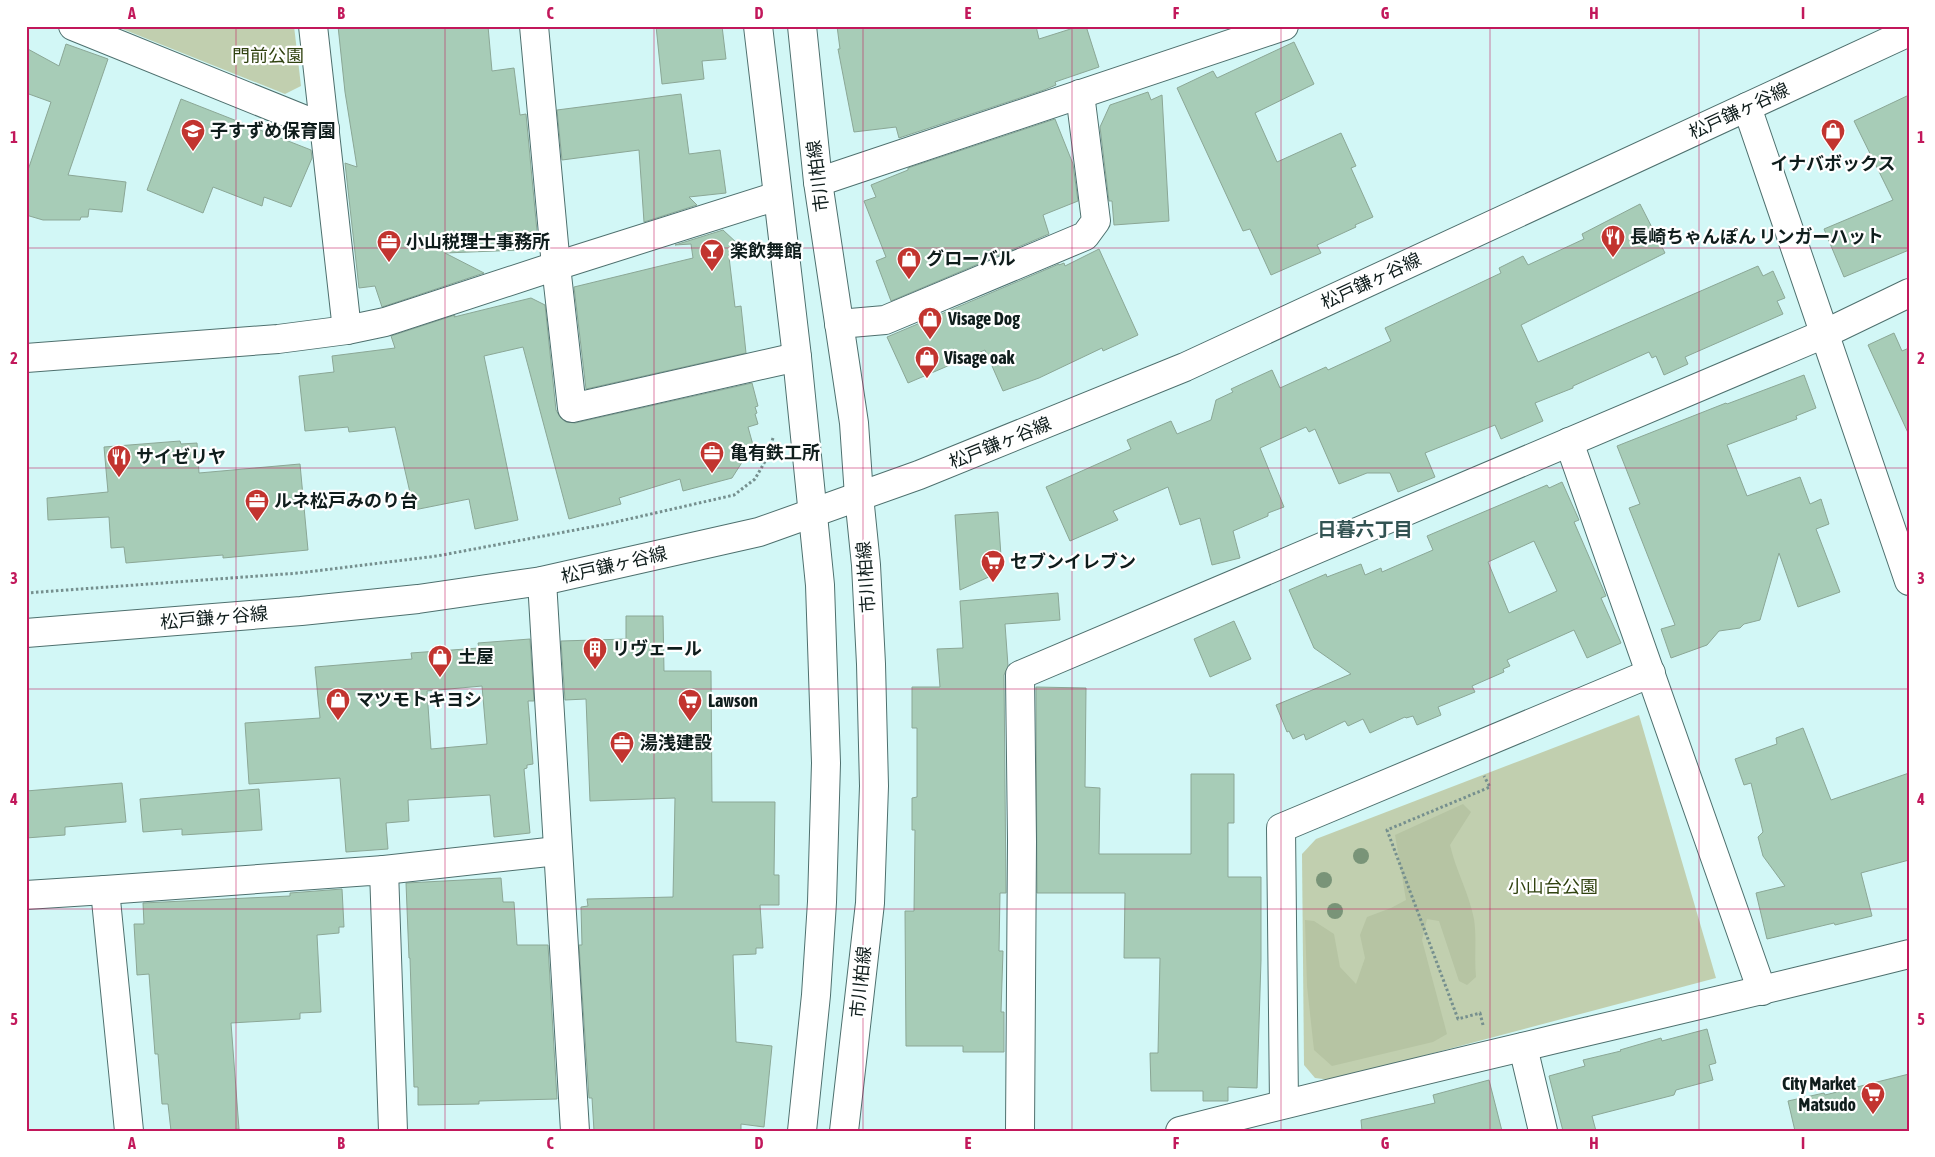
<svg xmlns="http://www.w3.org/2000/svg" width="1935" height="1157" font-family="'Asap Condensed','Noto Sans JP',sans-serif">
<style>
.green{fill:#c1cfaf}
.forest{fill:#b6c4a3}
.building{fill:#a7ccb7;stroke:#8ba796;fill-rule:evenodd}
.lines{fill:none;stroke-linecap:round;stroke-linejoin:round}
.minor-casing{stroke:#4e706e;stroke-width:30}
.secondary-casing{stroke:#4e706e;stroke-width:30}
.primary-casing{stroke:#4e706e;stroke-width:30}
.path{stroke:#758f8e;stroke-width:3;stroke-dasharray:2.5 2.5;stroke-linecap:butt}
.minor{stroke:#fff;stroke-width:28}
.secondary{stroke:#fff;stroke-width:28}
.primary{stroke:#fff;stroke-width:28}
.tree{fill:#799478}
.grid{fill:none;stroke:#c2185b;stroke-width:1;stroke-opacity:0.55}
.labels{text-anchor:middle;stroke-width:4.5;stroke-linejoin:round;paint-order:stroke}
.park-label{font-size:18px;fill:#314310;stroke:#fff}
.street-label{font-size:18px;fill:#0f1d1c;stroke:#fff}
.poi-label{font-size:18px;font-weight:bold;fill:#0f1d1c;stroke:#fff;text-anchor:start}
.neighbourhood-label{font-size:19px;font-weight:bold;fill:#325352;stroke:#fff}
.neatline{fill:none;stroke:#c2185b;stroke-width:2}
.grid-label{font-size:16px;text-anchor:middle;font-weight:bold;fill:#c2185b}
</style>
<rect width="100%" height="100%" fill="#d2f7f6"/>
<g class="green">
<path d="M115,26h179l7,60 -16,8z"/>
<path d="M1639,715l77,263 -384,102 -17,-2 -11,-13 -2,-211 14,-15z"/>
</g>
<path class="forest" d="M1463,804l8,8 -21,33c6,26 19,48 24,74 3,20 0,38 2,58l-9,8 -8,-4 -20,-60 -12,-2 -5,21 25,94 -14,8 -101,24 -18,-16 -7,-64 -2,-66 9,1 20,13 6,33 16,17 9,-26 -5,-23 7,-18 24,-9 15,-8 -11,-65z"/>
<g class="building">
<path d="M338,26h150l4,45 22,-3 6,47 6,-1 12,128 -17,2v6l-76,3 39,20 -102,34 -7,-21 -16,2 -14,-125 12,4 -12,-75z"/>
<path d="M656,26h66l4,33 -24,2 2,18 -42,5z"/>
<path d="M837,26h199l3,13 41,-13h6l13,41 -44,15 1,3 -12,5 -145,48 -3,-11 -42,5 -16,-83h2z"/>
<path d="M1294,42l20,42 -59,29 22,49 64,-29 15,33 -5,2 22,49 -18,8 1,2 -39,18 4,8 -50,22 -21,-46 -7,2 -66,-143 36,-17 4,7z"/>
<path d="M66,44l42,15 -40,116 58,7 -4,30 -33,-3 -1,8h-7l-1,3h-37l-17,-5v-39l25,-74 -25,-9v-45l33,18z"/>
<path d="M1148,92l3,8 11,-5 7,126 -55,4 -2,-24h-3l-9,-74 10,-22z"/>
<path d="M681,94l8,60 31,-4 6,43 -37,4 8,8 -53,17 -5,-72 -77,10 -5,-50z"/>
<path d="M1909,95v155l-65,27 -20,-48 69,-29 -39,-79z"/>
<path d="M181,99l130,51 1,8 -21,49 -27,-10 -2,9 -49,-19 -10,26 -56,-23z"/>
<path d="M1055,119l18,45 5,37 -35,14 6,19 -158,67 -15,-40 10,-4 -22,-56 12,-4 -5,-12 37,-15v-2z"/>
<path d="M1640,204l25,49 -144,72 17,37 220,-96 5,10 10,-5 12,27 -8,3 6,13 -98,43 3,7 -24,11 -8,-19 -4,2 -3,-6 -76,34v2l-38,15 8,18 -42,18 -6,-14 -70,28 10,24 -37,15 -8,-19h-23l-28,11 -24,-55 -6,3 -3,-5 -46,21 24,59 -16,6v3l-35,15 7,27 -28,7 -12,-47 -20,7 -12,-38 -55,24 5,9 -48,21 -24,-54 85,-38 -4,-9 44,-19 6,13 34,-14 5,-20 17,-8 -2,-3 41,-19 8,18 46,-21 2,3 63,-29 -6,-13 116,-55 -2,-5 24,-12 5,9 56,-26 -2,-5z"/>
<path d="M723,230l15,14 -9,13 6,50 6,-1 5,47 -160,36 -12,-102 119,-29 -2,-14 -16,1z"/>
<path d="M1099,249l39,86 -35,16 -1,-3 -63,30 -36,13 -18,-41 -77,33 -21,-46 172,-73v1l5,-2 1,3z"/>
<path d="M531,298l14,7 11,105 4,7 6,5 9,1 177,-40 6,23 -3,1 2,6 -2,1 3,10 -10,3 5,18 -21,33 -49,13 -3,-12 -61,19 2,6 -52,15 -46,-172 -39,9 34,164 -43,9 -6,-30 -55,11 -19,-83 -46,5 -1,-5 -43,4 -6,-55 35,-4 -2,-16 63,-8 -4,-12 64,-21 -1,2z"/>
<path d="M1894,333l8,18 7,-3v87l-41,-90z"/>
<path d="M1804,375l12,33 -20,8 1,3 -70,26 20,51 53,-19 10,27 11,-5 8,25 -13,5 24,63 -42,15 -19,-54 -19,67 -16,4 -4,4 -21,3 -12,14 -36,13 -10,-29 14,-4 -46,-117 11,-4 -23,-58 109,-43 1,1z"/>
<path d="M180,441l1,3 16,-1 2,30 101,-9 8,86 -85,8v-3l-97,8 -2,-16 -13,1 -2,-31 -61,3 -1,-22 61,-6 -4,-45z"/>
<path d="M1562,482l17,38 -5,2 32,74 -5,2 20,45 -34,15 -13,-28 -67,30 3,6 -7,3 1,3 -32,14 3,6 -37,15 3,8 -24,10 -4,-9 -7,2 -1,-1 -35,16 -7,-14 -15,7 -3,-5 -39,19 -2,-6 -11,5 -4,-8 -2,1 -11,-27 75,-31 -37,-26 -25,-58 37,-16 1,3 34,-13 4,11 16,-7 1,4 51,-22 -6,-14 120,-51 2,3zM1534,541l23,50 -48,22 -21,-51z"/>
<path d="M998,512l4,59 -42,19 -5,-75z"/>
<path d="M1058,593l2,27 -55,4 3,42 -4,9 2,218h-6l-1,58h4l-2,61h3v40h-41v-6h-57l-1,-135h9l1,-81h-3v-32l5,-1v-69h-5v-41h28l-3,-38 26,-1 -3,-47z"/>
<path d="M626,616h37l1,55h47l1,131h63l-1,73h5v30h-19l3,43h-7v6l-23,1 3,87 36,4 -8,81 -23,-3v7h-147l-2,-33h-3l-10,-153h3l-1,-38 7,-1 -1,-7 86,-2 2,-99 -85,3 -4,-102 -21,1 -4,-59 65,-2z"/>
<path d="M1234,621l17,38 -41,18 -16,-38z"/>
<path d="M530,639l4,62h-6l5,63 -6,1v3l-3,1 6,64 -36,4 -4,-42 -82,5 1,21 -23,2 2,26 -42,3 -6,-74 -91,6 -4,-61 75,-5 -5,-51 97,-8 -1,-6 68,-5 -1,-5zM482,686l5,58 -56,5 -4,-58z"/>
<path d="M1036,687l50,1 -1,99 15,1 -1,66h92v-80h43v49h-6v54h33v83l-4,128 -29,-1v14h-25v-10h-52l-1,-38h8l2,-95h-36l1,-65h-88z"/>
<path d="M1803,728l28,72 78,-27v87l-48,13 11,43 -37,9 -1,-2 -67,16 -11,-46 29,-7 -22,-30 -5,-19 5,-5 -12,-49 -7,2 -9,-26 42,-15 -1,-6z"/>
<path d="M122,783l4,39 -61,5v8l-39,3v-47z"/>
<path d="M259,789l3,41 -80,5v-6l-39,3 -3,-33z"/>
<path d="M501,878l2,24h11l3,43h31l9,154 -78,2v3l-61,1v-18h-4l-4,-129h-1l-3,-75z"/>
<path d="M342,889l2,38h-5v6l-22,2 4,77 -21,1v6l-69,4 8,106 -20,2h-48l-3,-27h-6l-4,-50h-3l-6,-80 -12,1 -3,-51h10l-1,-21 147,-7v-3z"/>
<path d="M1707,1029l9,34 -7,2 4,15 -37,10 -2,5 -82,21 4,15h-33l-14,-55 36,-10 -2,-6 38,-9 -1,-1 41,-12 1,3z"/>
<path d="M1909,1074v57h-114l-7,-30 36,-8 1,2z"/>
<path d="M1489,1080l13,51h-140l-1,-11 74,-17 -2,-8z"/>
</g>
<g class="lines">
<defs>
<g id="minor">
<path d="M73,26l252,102"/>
<path d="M313,26l34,304"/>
<path d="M534,26l22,240 16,142 225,-51"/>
<path d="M1747,107l162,474"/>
<path d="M818,182l466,-156"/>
<path d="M839,324l46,-4 200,-84 11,-15 -16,-127"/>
<path d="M26,358l252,-19 69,-9 38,-8 171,-56 221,-70"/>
<path d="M1569,442l193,549"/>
<path d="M542,581l33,550"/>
<path d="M384,870l173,-19"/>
<path d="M26,895l79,-5"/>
<path d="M1523,1047l20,84"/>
<path d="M1284,1104l-3,-276 370,-155"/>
<path d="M129,1131l-24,-241 279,-20 9,261"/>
<path d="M1020,1131l2,-290 -2,-166 804,-341 85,-41"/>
<path d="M1180,1131c242,-63 486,-116 729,-177"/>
</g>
<path id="secondary" d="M26,633l275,-22 117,-12 124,-18 217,-49 160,-57 266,-108 724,-335"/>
<g id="primary">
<path d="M758,26l39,331 23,228 6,178 -4,139 -6,93 -14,136"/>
<path d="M802,26l16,156 36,241 5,73 7,69 5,99 3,122 -4,117 -26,228"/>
</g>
</defs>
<use href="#minor" class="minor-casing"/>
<use href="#secondary" class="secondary-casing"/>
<use href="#primary" class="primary-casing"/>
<g class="path">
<path d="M26,593l273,-20 138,-17 170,-32 127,-29 21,-16 12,-21 6,-20"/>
<path d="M1483,1025l-3,-12 -22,6 -71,-189 103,-43 -6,-11"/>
</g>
<use href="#minor" class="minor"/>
<use href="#secondary" class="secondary"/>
<use href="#primary" class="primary"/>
</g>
<g class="tree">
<circle cx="1361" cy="856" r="8"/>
<circle cx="1324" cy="880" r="8"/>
<circle cx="1335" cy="911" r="8"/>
</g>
<path class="grid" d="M236,26v1105M445,26v1105M654,26v1105M863,26v1105M1072,26v1105M1281,26v1105M1490,26v1105M1699,26v1105M26,248h1883M26,468h1883M26,689h1883M26,909h1883"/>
<defs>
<symbol id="school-pin" viewBox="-11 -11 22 30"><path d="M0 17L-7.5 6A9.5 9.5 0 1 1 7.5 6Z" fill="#c2342f" stroke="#fff"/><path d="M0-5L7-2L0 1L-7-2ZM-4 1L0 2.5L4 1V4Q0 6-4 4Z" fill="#fff"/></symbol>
<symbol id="shop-pin" viewBox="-11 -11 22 30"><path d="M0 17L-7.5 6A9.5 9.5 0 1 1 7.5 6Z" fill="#c2342f" stroke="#fff"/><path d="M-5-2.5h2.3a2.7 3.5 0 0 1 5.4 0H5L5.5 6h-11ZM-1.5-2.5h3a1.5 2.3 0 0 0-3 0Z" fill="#fff"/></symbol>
<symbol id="restaurant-pin" viewBox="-11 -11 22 30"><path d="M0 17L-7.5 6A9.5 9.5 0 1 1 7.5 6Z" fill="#c2342f" stroke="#fff"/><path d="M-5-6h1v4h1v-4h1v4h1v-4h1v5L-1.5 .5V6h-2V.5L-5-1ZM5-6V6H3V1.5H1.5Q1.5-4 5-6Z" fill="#fff"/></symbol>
<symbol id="office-pin" viewBox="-11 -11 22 30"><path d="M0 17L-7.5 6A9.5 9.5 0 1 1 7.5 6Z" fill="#c2342f" stroke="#fff"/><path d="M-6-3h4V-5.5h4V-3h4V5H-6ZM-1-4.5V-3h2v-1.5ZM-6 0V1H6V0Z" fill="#fff"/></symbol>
<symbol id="bar-pin" viewBox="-11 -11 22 30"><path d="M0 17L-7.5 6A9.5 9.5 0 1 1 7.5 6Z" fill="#c2342f" stroke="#fff"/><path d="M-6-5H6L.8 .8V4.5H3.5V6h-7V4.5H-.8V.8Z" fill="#fff"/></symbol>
<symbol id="supermarket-pin" viewBox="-11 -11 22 30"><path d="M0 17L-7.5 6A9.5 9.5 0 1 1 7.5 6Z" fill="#c2342f" stroke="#fff"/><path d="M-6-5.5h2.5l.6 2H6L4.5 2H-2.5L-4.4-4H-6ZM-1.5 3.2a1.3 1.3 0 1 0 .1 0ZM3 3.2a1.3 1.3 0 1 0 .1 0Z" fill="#fff"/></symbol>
<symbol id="building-pin" viewBox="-11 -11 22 30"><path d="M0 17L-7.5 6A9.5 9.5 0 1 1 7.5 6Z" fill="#c2342f" stroke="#fff"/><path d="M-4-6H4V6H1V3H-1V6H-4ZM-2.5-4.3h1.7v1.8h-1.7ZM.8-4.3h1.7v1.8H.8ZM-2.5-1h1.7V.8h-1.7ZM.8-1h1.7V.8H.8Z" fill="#fff"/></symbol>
</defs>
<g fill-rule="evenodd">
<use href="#school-pin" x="179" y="117" width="28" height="38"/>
<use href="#shop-pin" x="1819" y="117" width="28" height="38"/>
<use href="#restaurant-pin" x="1599" y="223" width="28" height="38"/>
<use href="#office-pin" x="375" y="228" width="28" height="38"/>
<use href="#bar-pin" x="698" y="237" width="28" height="38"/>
<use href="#shop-pin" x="895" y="245" width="28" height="38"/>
<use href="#shop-pin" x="916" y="305" width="28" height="38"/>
<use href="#shop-pin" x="913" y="344" width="28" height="38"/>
<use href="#office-pin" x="698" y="439" width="28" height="38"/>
<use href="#restaurant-pin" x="105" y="443" width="28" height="38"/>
<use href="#office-pin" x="243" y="487" width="28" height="38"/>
<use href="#supermarket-pin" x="979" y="548" width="28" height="38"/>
<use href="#building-pin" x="581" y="635" width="28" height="38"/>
<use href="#shop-pin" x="426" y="643" width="28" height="38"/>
<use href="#shop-pin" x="324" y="686" width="28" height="38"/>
<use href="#supermarket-pin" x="676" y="687" width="28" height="38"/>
<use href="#office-pin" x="608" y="729" width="28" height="38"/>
<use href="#supermarket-pin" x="1859" y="1080" width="28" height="38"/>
</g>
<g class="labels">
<g class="park-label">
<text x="268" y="62">門前公園</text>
<text x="1553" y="893">小山台公園</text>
</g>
<g class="street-label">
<text transform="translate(1739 111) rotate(-25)" y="6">松戸鎌ヶ谷線</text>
<text transform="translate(818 176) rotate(-97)" y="6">市川柏線</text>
<text transform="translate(1371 281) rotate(-25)" y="6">松戸鎌ヶ谷線</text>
<text transform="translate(1000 443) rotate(-22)" y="6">松戸鎌ヶ谷線</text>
<text transform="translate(614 565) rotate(-13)" y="6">松戸鎌ヶ谷線</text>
<text transform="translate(866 577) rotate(-94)" y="6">市川柏線</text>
<text transform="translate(214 618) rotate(-5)" y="6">松戸鎌ヶ谷線</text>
<text transform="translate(861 982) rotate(-84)" y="6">市川柏線</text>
</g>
<g class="poi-label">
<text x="210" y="137">子すずめ保育園</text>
<text x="1833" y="170" text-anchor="middle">イナバボックス</text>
<text x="1630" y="243">長崎ちゃんぽん リンガーハット</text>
<text x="406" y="248">小山税理士事務所</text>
<text x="730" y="257">楽飲舞館</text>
<text x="926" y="265">グローバル</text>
<text x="948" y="325">Visage Dog</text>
<text x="944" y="364">Visage oak</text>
<text x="730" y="459">亀有鉄工所</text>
<text x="136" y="463">サイゼリヤ</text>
<text x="274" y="507">ルネ松戸みのり台</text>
<text x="1010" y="568">セブンイレブン</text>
<text x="612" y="655">リヴェール</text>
<text x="458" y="663">土屋</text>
<text x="356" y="706">マツモトキヨシ</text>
<text x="708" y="707">Lawson</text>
<text x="640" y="749">湯浅建設</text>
<text x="1856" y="1090" text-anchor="end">City Market<tspan x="1856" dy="21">Matsudo</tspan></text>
</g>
<g class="neighbourhood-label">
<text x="1365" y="536">日暮六丁目</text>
</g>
</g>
<rect width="1935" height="1157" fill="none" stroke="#ffffff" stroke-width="55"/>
<rect x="28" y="28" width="1880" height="1102" class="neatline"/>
<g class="grid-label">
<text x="132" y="19">A</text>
<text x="341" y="19">B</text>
<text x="550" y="19">C</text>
<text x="759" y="19">D</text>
<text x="968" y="19">E</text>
<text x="1176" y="19">F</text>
<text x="1385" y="19">G</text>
<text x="1594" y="19">H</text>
<text x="1803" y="19">I</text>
<text x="14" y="143">1</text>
<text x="1921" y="143">1</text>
<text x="14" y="364">2</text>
<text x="1921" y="364">2</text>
<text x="14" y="584">3</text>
<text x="1921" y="584">3</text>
<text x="14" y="805">4</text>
<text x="1921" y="805">4</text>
<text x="14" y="1025">5</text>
<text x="1921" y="1025">5</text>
<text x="132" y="1149">A</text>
<text x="341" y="1149">B</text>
<text x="550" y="1149">C</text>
<text x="759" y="1149">D</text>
<text x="968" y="1149">E</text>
<text x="1176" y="1149">F</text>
<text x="1385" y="1149">G</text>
<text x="1594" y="1149">H</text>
<text x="1803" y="1149">I</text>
</g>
</svg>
